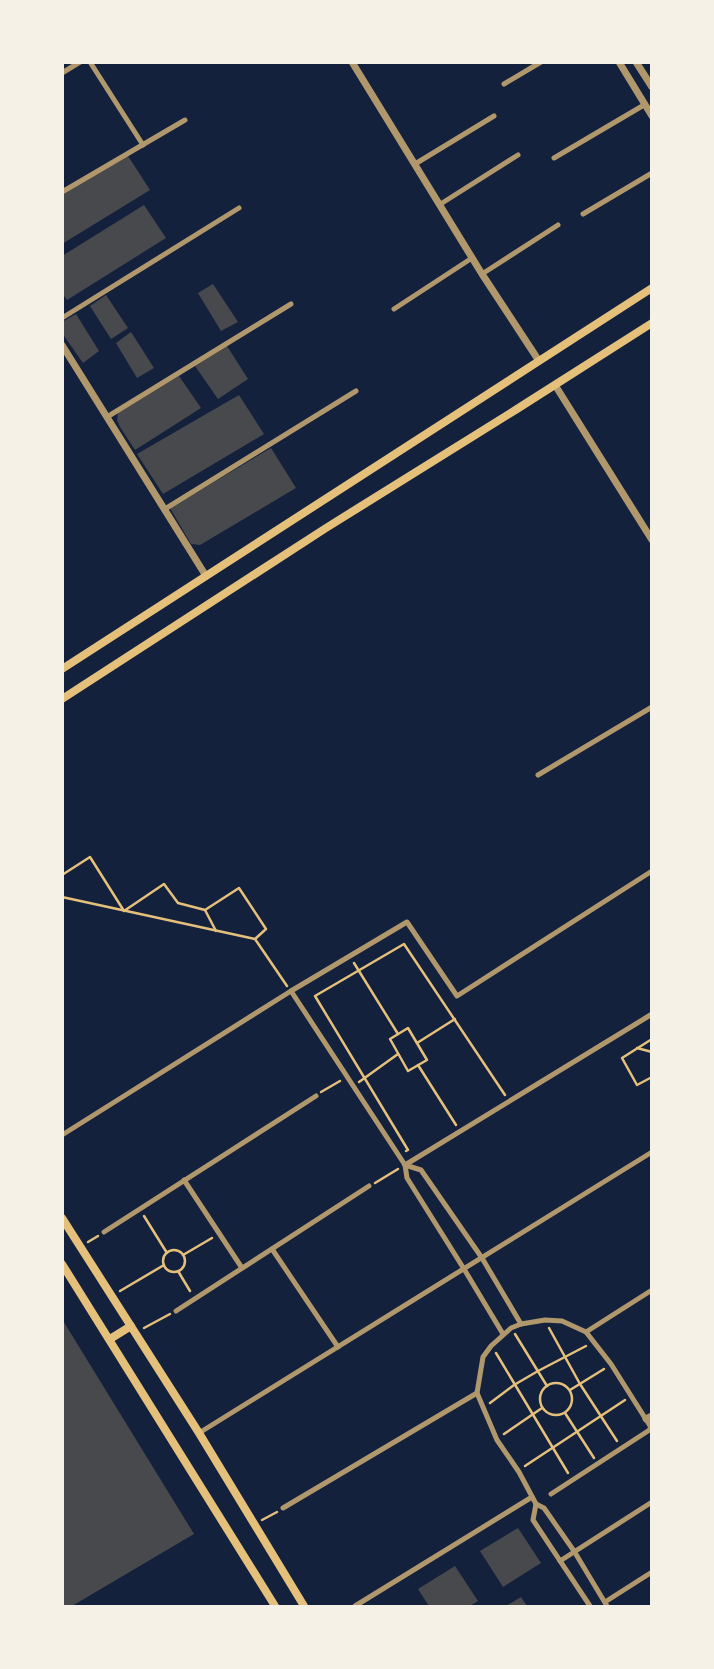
<svg xmlns="http://www.w3.org/2000/svg" width="714" height="1669" font-family="Raleway,sans-serif">
<style>
.building{fill:#48494c}
.lines{fill:none;stroke-linecap:round;stroke-linejoin:round}
.path{stroke:#e5c07b;stroke-width:2.5}
.minor{stroke:#b1986c;stroke-width:5}
.tertiary{stroke:#b1986c;stroke-width:7}
.secondary{stroke:#e5c07b;stroke-width:8}
</style>
<rect width="100%" height="100%" fill="#14213d"/>
<g class="building">
<path d="M128,156l22,34 -88,54v-50z"/>
<path d="M144,205l22,33 -99,62 -5,-7v-37z"/>
<path d="M213,284l25,38 -17,9 -23,-38z"/>
<path d="M106,295l22,33 -17,11 -21,-33z"/>
<path d="M76,314l23,37 -16,12 -21,-30v-11z"/>
<path d="M131,332l23,36 -17,10 -21,-35z"/>
<path d="M227,346l21,33 -30,20 -23,-33z"/>
<path d="M179,376l22,32 -66,42 -15,-23 -3,-7 1,-7z"/>
<path d="M239,395l25,39 -101,60 -26,-40z"/>
<path d="M271,448l25,40 -96,57 -9,-1 -21,-36z"/>
<path d="M62,1319l132,215 -122,72h-10z"/>
<path d="M518,1528l23,35 -38,24 -23,-36z"/>
<path d="M455,1566l23,35 -8,5h-41l-11,-17z"/>
<path d="M521,1597l6,9h-21z"/>
</g>
<g class="lines">
<g class="path">
<path d="M62,875l28,-18 34,54 40,-27 14,19 27,7 34,-22 27,41 -11,10"/>
<path d="M62,897l193,42 32,47"/>
<path d="M205,910l11,21"/>
<path d="M354,963l44,71"/>
<path d="M408,1028l19,32 -19,11 -18,-32z"/>
<path d="M652,1039l-30,19 15,27 15,-8"/>
<path d="M417,1043l38,-24"/>
<path d="M637,1048l15,4"/>
<path d="M418,1065l38,60"/>
<path d="M359,1082l39,-28"/>
<path d="M321,1092l19,-11"/>
<path d="M406,1151l2,-1 -93,-154 89,-52 101,151"/>
<path d="M375,1183l23,-14"/>
<path d="M144,1216l23,37"/>
<path d="M88,1242l10,-6"/>
<circle cx="174" cy="1261" r="11"/>
<path d="M183,1255l29,-17"/>
<path d="M178,1271l12,20"/>
<path d="M120,1291l44,-26"/>
<path d="M144,1328l26,-14"/>
<path d="M549,1328l31,56 37,57"/>
<path d="M515,1334l32,52"/>
<path d="M496,1353l72,120"/>
<circle cx="556" cy="1399" r="16"/>
<path d="M570,1390l34,-21"/>
<path d="M490,1403l24,-18 24,-14 48,-25"/>
<path d="M565,1413l29,45"/>
<path d="M504,1434l38,-26"/>
<path d="M525,1466l100,-66"/>
<path d="M262,1520l15,-8"/>
</g>
<g class="minor">
<path d="M90,62l53,83"/>
<path d="M62,73l18,-11"/>
<path d="M504,84l37,-22"/>
<path d="M554,158l90,-53"/>
<path d="M415,164l79,-48"/>
<path d="M62,192l123,-72"/>
<path d="M439,205l79,-50"/>
<path d="M583,214l69,-41"/>
<path d="M482,274l76,-49"/>
<path d="M394,309l78,-51"/>
<path d="M62,318l177,-110"/>
<path d="M107,417l184,-113"/>
<path d="M165,509l191,-118"/>
<path d="M538,775l114,-68"/>
<path d="M291,991l114,174 2,13 57,91 39,65"/>
<path d="M62,1135l229,-144 116,-69 50,74 195,-125"/>
<path d="M405,1165l247,-151"/>
<path d="M405,1165l16,5 61,88 39,66"/>
<path d="M184,1180l58,88"/>
<path d="M104,1232l212,-136"/>
<path d="M272,1249l66,98"/>
<path d="M176,1311l193,-125"/>
<path d="M586,1332l66,-42"/>
<path d="M199,1433l453,-281"/>
<path d="M551,1494l100,-65"/>
<path d="M536,1504l-17,-32 -22,-32 -20,-47 6,-36 8,-11 20,-18 10,-4 24,-4 17,1 24,11 25,32 41,65"/>
<path d="M536,1504l8,4 30,43 33,55"/>
<path d="M536,1504l-3,16 57,86"/>
<path d="M283,1508l194,-115"/>
<path d="M560,1561l92,-59"/>
<path d="M605,1602l47,-30"/>
<path d="M355,1606l177,-109"/>
</g>
<g class="tertiary">
<path d="M352,62l130,212 57,87"/>
<path d="M619,62l33,54"/>
<path d="M636,62l16,25"/>
<path d="M62,345l144,231"/>
<path d="M555,385l97,155"/>
<path d="M646,1419l6,-3"/>
<path d="M651,1429h1"/>
</g>
<g class="secondary">
<path d="M62,669l590,-381"/>
<path d="M62,699l264,-171 191,-119 135,-86"/>
<path d="M62,1218l137,215 105,173"/>
<path d="M62,1264l213,342"/>
<path d="M110,1339l21,-13"/>
</g>
</g>
<rect width="714" height="1669" fill="none" stroke="#f6f1e7" stroke-width="128"/>
</svg>
